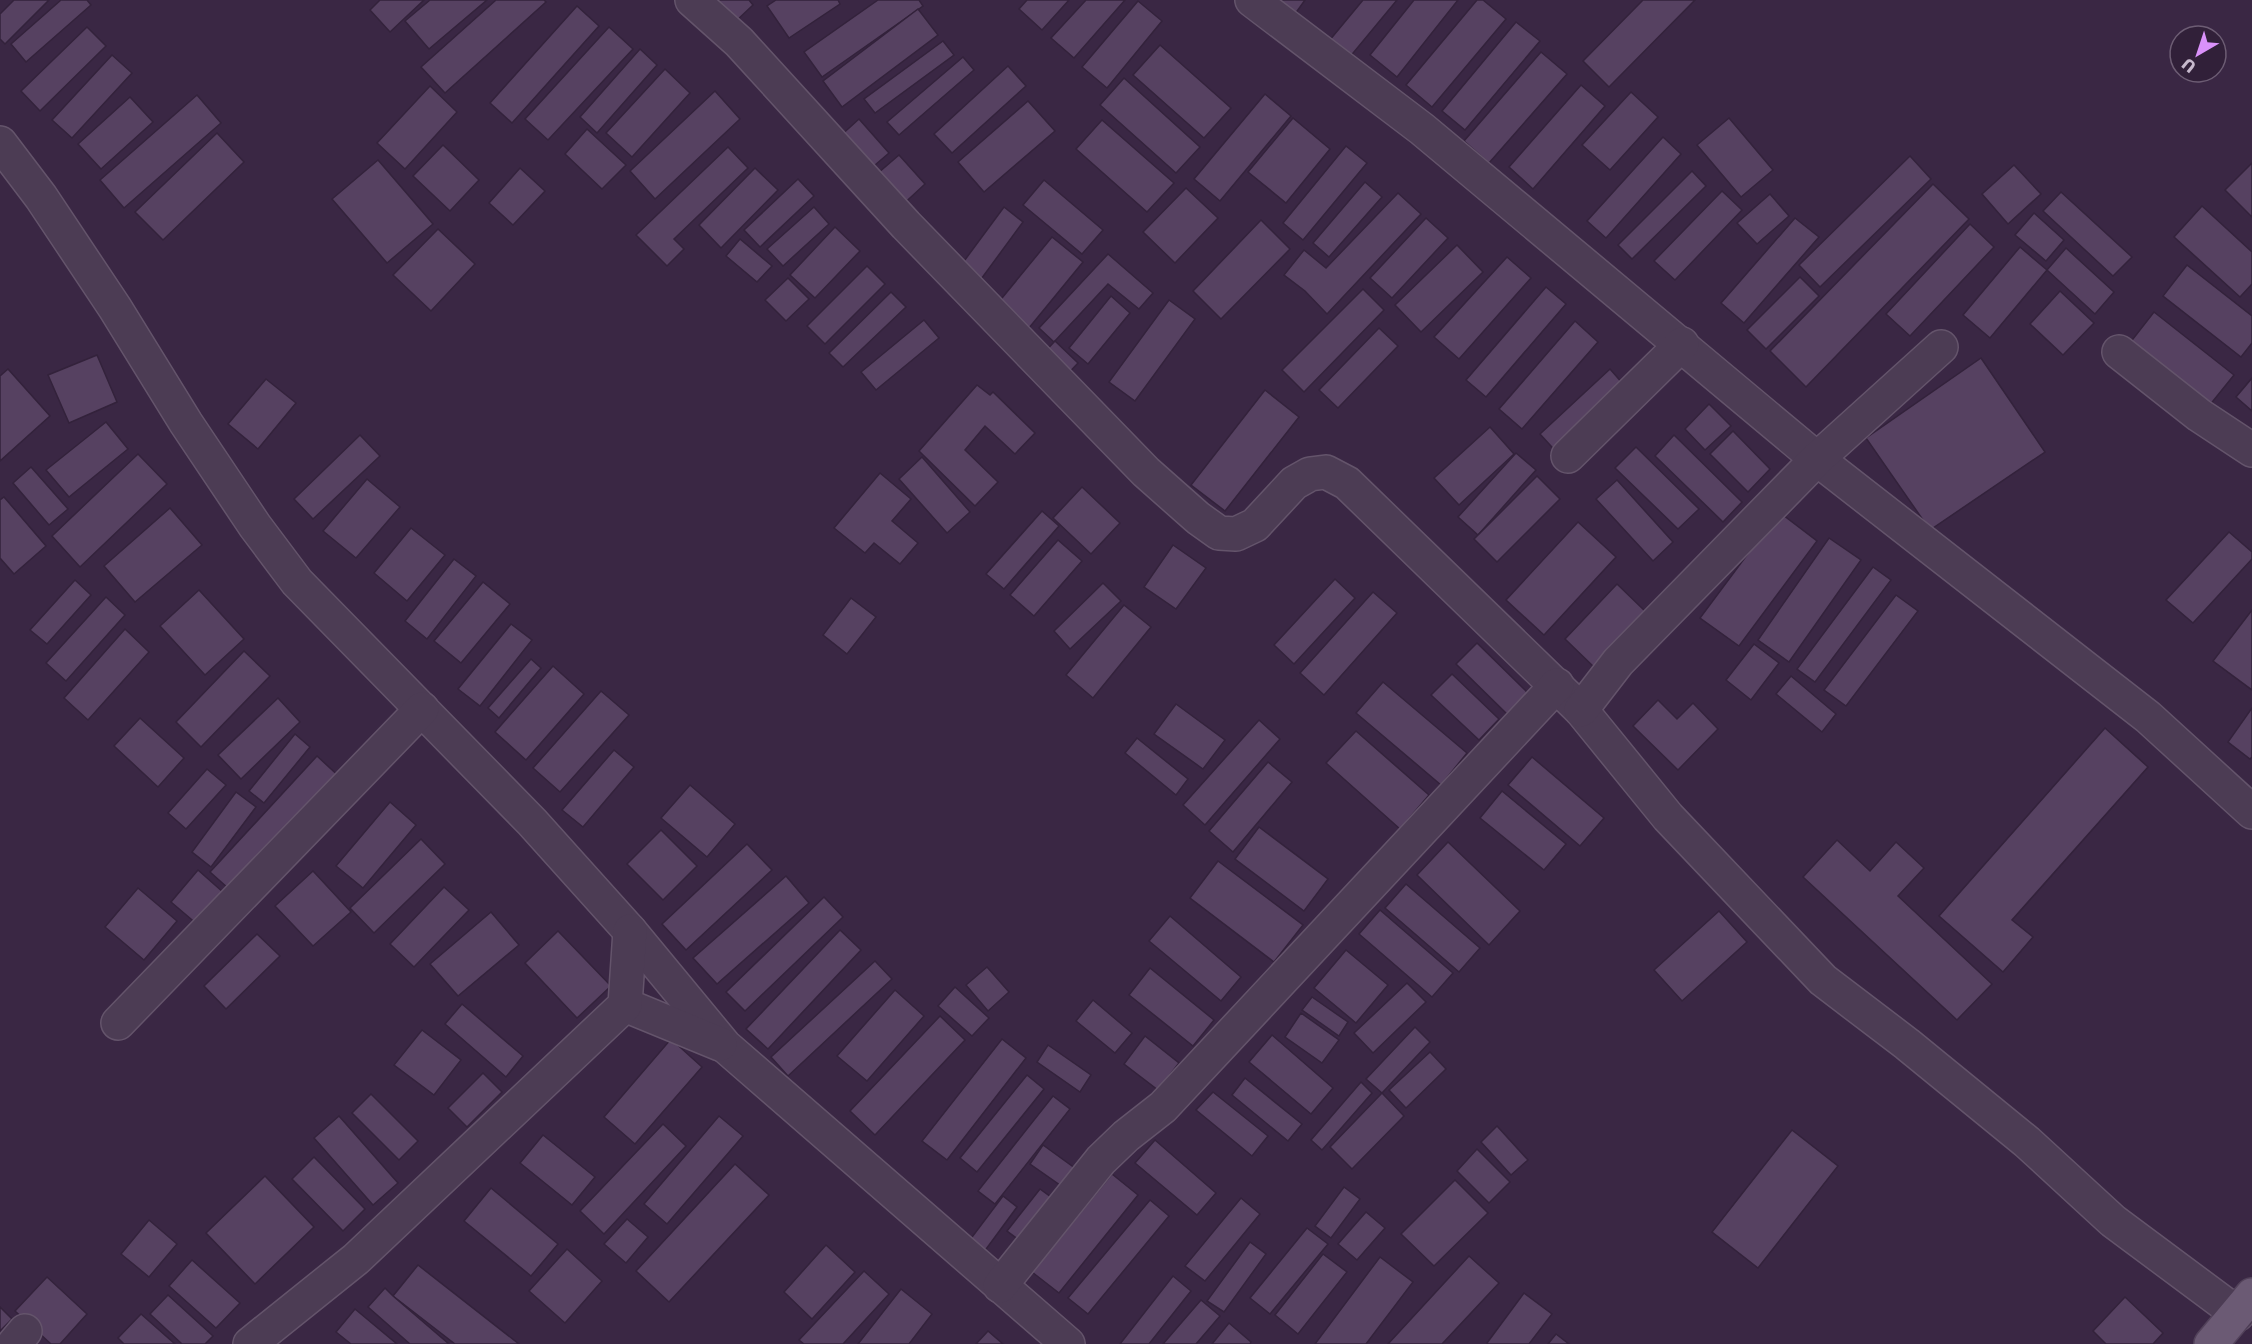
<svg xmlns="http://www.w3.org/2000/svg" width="2252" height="1344" font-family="'DejaVu Sans',sans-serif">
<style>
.building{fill:#564161;stroke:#33223b;stroke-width:1.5}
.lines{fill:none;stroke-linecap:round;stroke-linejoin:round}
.minor-casing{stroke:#64546b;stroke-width:36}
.major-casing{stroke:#52425a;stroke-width:36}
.minor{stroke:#4c3c54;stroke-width:33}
.major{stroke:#6b5a74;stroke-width:33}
</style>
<rect width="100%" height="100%" fill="#3a2744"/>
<g class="building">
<path d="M14,0h35l-44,44 -5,-5v-25z"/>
<path d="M61,0h26l4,5 -65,57 -15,-18z"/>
<path d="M380,0h44l-34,32 -20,-22z"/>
<path d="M430,0h57l-58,49 -24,-28z"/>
<path d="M496,0h48l2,2 -101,91 -24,-26z"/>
<path d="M715,0h34l4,5 -18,17z"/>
<path d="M776,0h62l2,4 -51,34 -22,-32z"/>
<path d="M878,0h41l4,6 -101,71 -18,-25z"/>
<path d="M1027,0h42l-27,30 -23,-21z"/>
<path d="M1086,0h39l-51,58 -23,-20z"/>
<path d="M1263,0h42l-15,21z"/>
<path d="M1363,0h34l-48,58 -20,-17z"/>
<path d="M1414,0h44l-61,77 -27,-22z"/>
<path d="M1477,0h6l23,19 -74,88 -26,-22z"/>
<path d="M1643,0h52l-86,87 -26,-26z"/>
<path d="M1138,1l24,20 -55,67 -25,-21z"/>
<path d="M577,6l22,20 -87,97 -22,-20z"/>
<path d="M918,9l20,26 -96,72 -19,-26z"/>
<path d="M1516,22l24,19 -75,89 -23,-19z"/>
<path d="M87,27l19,19 -66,65 -19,-20z"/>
<path d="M609,27l24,22 -85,91 -23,-21z"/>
<path d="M943,41l11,14 -79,58 -11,-14z"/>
<path d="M1160,45l71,63 -27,30 -71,-63z"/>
<path d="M640,49l17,16 -60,68 -17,-16z"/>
<path d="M1541,52l26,22 -78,89 -25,-22z"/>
<path d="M112,55l20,18 -60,65 -20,-18z"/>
<path d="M963,57l11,13 -75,65 -12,-13z"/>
<path d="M1008,66l18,20 -74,67 -18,-19z"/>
<path d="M665,69l25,24 -58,64 -26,-24z"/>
<path d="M1124,78l76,69 -24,26 -76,-68z"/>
<path d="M1581,85l24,21 -72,83 -24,-22z"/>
<path d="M430,86l27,26 -52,57 -28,-26z"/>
<path d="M715,91l25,28 -85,80 -25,-28z"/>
<path d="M1631,92l27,25 -48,53 -28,-25z"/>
<path d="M1265,94l26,22 -71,85 -26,-22z"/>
<path d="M197,95l24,28 -97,85 -24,-28z"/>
<path d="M130,97l23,25 -52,47 -23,-25z"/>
<path d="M1028,101l27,30 -71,61 -26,-30z"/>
<path d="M1293,118l37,31 -44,54 -38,-31z"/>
<path d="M1729,118l44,52 -32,27 -44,-52z"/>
<path d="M859,119l30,34 -21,18 -30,-33z"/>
<path d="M1102,120l72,63 -27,29 -71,-63z"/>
<path d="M587,129l39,36 -24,24 -37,-35z"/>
<path d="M217,133l27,29 -81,78 -28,-28z"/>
<path d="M1663,137l18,17 -75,84 -19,-17z"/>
<path d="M443,145l36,35 -29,31 -37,-35z"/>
<path d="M1346,146l21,17 -64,77 -20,-17z"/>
<path d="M728,147l20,21 -74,71 10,10 -17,17 -31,-31z"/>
<path d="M899,155l26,29 -28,26 -27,-30z"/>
<path d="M1910,156l21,23 -111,108 -21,-22z"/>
<path d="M378,160l55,64 -46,39 -55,-64z"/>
<path d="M2252,163v54l-27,-27z"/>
<path d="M2014,165l27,29 -33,30 -26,-30z"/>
<path d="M520,168l25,23 -32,34 -24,-22z"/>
<path d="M755,168l23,22 -57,58 -22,-23z"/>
<path d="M1692,171l14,15 -74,73 -14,-14z"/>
<path d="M798,179l16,17 -54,51 -16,-17z"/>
<path d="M1044,180l59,50 -21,24 -59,-49z"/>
<path d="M1365,182l17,15 -53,60 -16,-14z"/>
<path d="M1933,184l36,35 -163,168 -36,-36z"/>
<path d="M1186,188l32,30 -43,45 -32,-31z"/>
<path d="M1722,191l20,19 -67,70 -21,-19z"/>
<path d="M2061,192l71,65 -19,19 -70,-65z"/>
<path d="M1398,193l23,21 -94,100 -22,-23 -21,-16 20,-25 22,18z"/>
<path d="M1770,194l19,22 -32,28 -20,-21z"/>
<path d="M2202,206l50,46v32l-12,13 -66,-60z"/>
<path d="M814,207l15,17 -46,42 -16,-17z"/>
<path d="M1004,207l19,15 -47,64 -20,-14z"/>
<path d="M2034,213l30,27 -18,21 -31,-26z"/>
<path d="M1426,218l22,20 -56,60 -22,-20z"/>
<path d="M1795,218l24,19 -75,86 -23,-20z"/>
<path d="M1261,220l29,29 -69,70 -28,-28z"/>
<path d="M1970,224l24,23 -84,89 -24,-22z"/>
<path d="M835,227l25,24 -45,47 -25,-23z"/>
<path d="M438,229l37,35 -44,47 -38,-36z"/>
<path d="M1052,237l31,25 -59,72 -31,-25z"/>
<path d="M740,239l32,27 -15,16 -31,-26z"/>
<path d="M1457,245l26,27 -62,60 -26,-27z"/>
<path d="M2020,247l27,23 -57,68 -27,-23z"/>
<path d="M2066,248l48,44 -19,22 -48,-44z"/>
<path d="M1108,254l45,39 -14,16 -31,-25 -54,58 -15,-14z"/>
<path d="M1507,257l24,21 -72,81 -25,-22z"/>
<path d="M2187,265l65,51v27l-11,14 -78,-61z"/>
<path d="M867,266l18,18 -60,60 -18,-18z"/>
<path d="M1800,277l19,19 -53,53 -19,-19z"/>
<path d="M788,278l21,21 -23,22 -21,-21z"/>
<path d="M1546,287l20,17 -80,93 -20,-17z"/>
<path d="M1363,289l21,21 -80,82 -22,-22z"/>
<path d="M2060,291l34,32 -31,32 -33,-31z"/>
<path d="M891,292l15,15 -63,60 -14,-14z"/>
<path d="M1111,296l19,17 -42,51 -19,-16z"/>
<path d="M1169,300l26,19 -60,82 -26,-19z"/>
<path d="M2154,312l80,63 -25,31 -80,-62z"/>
<path d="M924,320l15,18 -63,52 -15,-18z"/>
<path d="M1575,321l23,21 -76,87 -23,-20z"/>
<path d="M1379,328l19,18 -60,62 -19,-18z"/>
<path d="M1055,341l23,22 -15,16 -23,-22z"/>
<path d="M97,355l20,47 -48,21 -21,-48z"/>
<path d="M1981,358l64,94 -115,78 -64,-92z"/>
<path d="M8,369l42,47 -50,45v-85z"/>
<path d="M1610,369l21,24 -70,64 -21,-23z"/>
<path d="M2252,378v33l-16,-14z"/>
<path d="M266,379l30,24 -38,46 -30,-25z"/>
<path d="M977,385l13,10 3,-3 42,41 -20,21 -30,-28 -20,24 33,32 -23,24 -56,-55z"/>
<path d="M1265,390l34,27 -74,94 -34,-26z"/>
<path d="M1709,404l22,22 -26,24 -20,-21z"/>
<path d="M106,422l22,27 -59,48 -23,-27z"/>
<path d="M1490,427l24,27 -55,51 -25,-27z"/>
<path d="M1733,431l37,38 -22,23 -38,-38z"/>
<path d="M360,435l20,21 -67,63 -19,-20z"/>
<path d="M1674,435l68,67 -19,20 -68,-66z"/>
<path d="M1636,447l63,62 -21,20 -63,-61z"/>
<path d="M1516,453l20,17 -58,65 -20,-18z"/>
<path d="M138,454l29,30 -87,83 -28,-31z"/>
<path d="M922,457l48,55 -23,21 -48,-54z"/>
<path d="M31,467l37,42 -19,16 -36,-42z"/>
<path d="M880,473l31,26 -19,22 26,22 -18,21 -26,-21 -9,10 -31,-25z"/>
<path d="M1537,476l23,23 -63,63 -23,-23z"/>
<path d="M367,479l33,28 -44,51 -33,-27z"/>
<path d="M1617,480l56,62 -20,19 -57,-62z"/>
<path d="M1082,487l38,36 -29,31 -38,-36z"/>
<path d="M4,497l42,49 -32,28 -14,-16v-58z"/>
<path d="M170,508l32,37 -67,57 -31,-36z"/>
<path d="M1042,511l17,15 -55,63 -18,-15z"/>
<path d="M1779,512l38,29 -78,105 -39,-28z"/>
<path d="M1578,522l38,35 -72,78 -38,-35z"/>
<path d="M411,528l34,27 -38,46 -33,-28z"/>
<path d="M2229,532l23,20v7l-59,64 -27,-23z"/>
<path d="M1829,538l32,22 -72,102 -31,-22z"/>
<path d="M1058,540l24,21 -48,55 -24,-21z"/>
<path d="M1173,545l33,23 -30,41 -32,-22z"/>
<path d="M454,559l22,17 -49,63 -22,-18z"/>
<path d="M1873,567l18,13 -76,102 -18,-13z"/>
<path d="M1335,579l20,19 -61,66 -20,-19z"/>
<path d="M75,580l16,15 -44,49 -17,-14z"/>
<path d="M483,582l27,22 -49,59 -27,-22z"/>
<path d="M1103,583l18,18 -51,48 -16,-18z"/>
<path d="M1617,584l30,29 -52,55 -30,-29z"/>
<path d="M199,590l45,49 -39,36 -45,-49z"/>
<path d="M1373,592l24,21 -73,82 -24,-22z"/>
<path d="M1896,595l22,16 -72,95 -22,-16z"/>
<path d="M106,597l19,18 -59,66 -20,-18z"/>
<path d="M851,598l25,19 -29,37 -24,-19z"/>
<path d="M1124,605l27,22 -58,71 -27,-23z"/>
<path d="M2252,610v80l-39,-29z"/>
<path d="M511,624l21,16 -52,66 -22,-17z"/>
<path d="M125,629l24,23 -61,68 -24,-22z"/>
<path d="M1477,643l51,50 -21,21 -51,-50z"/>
<path d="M1754,644l25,19 -28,37 -25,-20z"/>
<path d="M244,651l26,25 -69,71 -25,-25z"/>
<path d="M531,659l10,9 -42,50 -11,-10z"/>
<path d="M553,666l31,28 -58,66 -31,-28z"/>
<path d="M1452,674l47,45 -20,21 -48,-45z"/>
<path d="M1791,676l45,38 -14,18 -46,-38z"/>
<path d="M1383,682l84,71 -26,32 -85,-72z"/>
<path d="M601,691l28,24 -69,77 -27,-24z"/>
<path d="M278,698l22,24 -59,57 -23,-24z"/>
<path d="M1658,700l19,19 16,-16 25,26 -40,41 -45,-44z"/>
<path d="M1176,704l49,36 -22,29 -49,-35z"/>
<path d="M2252,708v49l-2,2 -22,-17z"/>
<path d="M140,718l44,40 -26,29 -44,-41z"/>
<path d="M1259,720l21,19 -75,86 -22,-20z"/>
<path d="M2105,728l43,39 -136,153 21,17 -30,35 -64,-56z"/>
<path d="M1356,731l73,64 -29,34 -74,-66z"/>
<path d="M295,734l15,13 -46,56 -15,-12z"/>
<path d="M1137,738l51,41 -12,16 -51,-42z"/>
<path d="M614,750l20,17 -51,60 -21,-17z"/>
<path d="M317,756l27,25 -107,115 -27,-24z"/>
<path d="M1532,757l72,61 -24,28 -72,-61z"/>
<path d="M1268,762l24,20 -59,70 -24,-21z"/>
<path d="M207,769l19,16 -40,44 -18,-16z"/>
<path d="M690,785l45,39 -28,33 -46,-39z"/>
<path d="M1502,791l64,53 -22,26 -64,-52z"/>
<path d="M236,792l20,15 -45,60 -19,-15z"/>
<path d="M390,802l26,23 -53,63 -27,-22z"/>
<path d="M1259,827l69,52 -24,32 -69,-52z"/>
<path d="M661,830l36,36 -34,34 -36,-36z"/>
<path d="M421,839l24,25 -71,69 -24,-25z"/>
<path d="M1837,840l33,31 26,-29 28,26 -26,28 94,88 -35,36 -154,-143z"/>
<path d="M1448,842l72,69 -31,34 -72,-70z"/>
<path d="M747,844l25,26 -86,80 -24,-26z"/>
<path d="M1218,861l85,64 -29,37 -84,-64z"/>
<path d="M198,870l26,23 -26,32 -27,-23z"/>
<path d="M313,871l38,41 -38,34 -38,-40z"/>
<path d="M786,876l23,27 -92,81 -24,-26z"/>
<path d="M1406,884l74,64 -21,24 -74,-64z"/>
<path d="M444,887l25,23 -55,57 -24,-23z"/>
<path d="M138,888l39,33 -33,39 -39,-33z"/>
<path d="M824,897l19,20 -98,94 -19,-19z"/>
<path d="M1380,910l73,63 -21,24 -73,-63z"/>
<path d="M1719,911l28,31 -65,59 -28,-31z"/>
<path d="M491,912l28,33 -61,51 -28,-32z"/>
<path d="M1170,916l71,61 -20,24 -72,-60z"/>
<path d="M840,930l21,20 -93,99 -22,-20z"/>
<path d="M558,931l53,55 -34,32 -52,-55z"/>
<path d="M257,934l23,22 -54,53 -22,-23z"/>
<path d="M1346,950l42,35 -32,38 -42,-35z"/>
<path d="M875,961l17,18 -104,97 -17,-19z"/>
<path d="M987,967l22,25 -21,19 -22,-26z"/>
<path d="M1150,968l64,52 -21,26 -64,-51z"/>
<path d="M1407,983l19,19 -53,51 -19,-20z"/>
<path d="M955,987l34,31 -17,18 -34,-30z"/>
<path d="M895,990l29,26 -57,65 -30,-25z"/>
<path d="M1312,997l36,25 -9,14 -37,-26z"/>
<path d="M1093,1000l39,33 -17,20 -39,-32z"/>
<path d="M462,1004l61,52 -17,21 -61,-53z"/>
<path d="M1301,1013l38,27 -17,23 -37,-26z"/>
<path d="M940,1016l25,24 -90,95 -25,-24z"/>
<path d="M1415,1027l15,15 -48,51 -16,-14z"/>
<path d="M422,1030l39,30 -27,35 -40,-30z"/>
<path d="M1272,1035l61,53 -22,26 -62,-52z"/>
<path d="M1145,1036l34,27 -21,27 -34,-26z"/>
<path d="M671,1039l31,28 -67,77 -31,-27z"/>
<path d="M1002,1039l24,19 -79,102 -25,-19z"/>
<path d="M1048,1045l43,30 -11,17 -43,-30z"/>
<path d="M1430,1052l16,17 -40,39 -17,-18z"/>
<path d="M483,1073l19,19 -35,35 -19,-19z"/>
<path d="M1027,1075l17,14 -67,83 -17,-14z"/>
<path d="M1245,1078l57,46 -14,17 -56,-46z"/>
<path d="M1361,1082l11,11 -50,57 -11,-10z"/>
<path d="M1213,1092l55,44 -16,20 -56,-46z"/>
<path d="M1382,1093l22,23 -52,53 -22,-22z"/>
<path d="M371,1094l47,47 -19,19 -47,-47z"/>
<path d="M1053,1096l17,13 -75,95 -17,-13z"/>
<path d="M339,1116l59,67 -25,22 -59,-67z"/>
<path d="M719,1116l24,20 -76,88 -23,-20z"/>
<path d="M663,1124l23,22 -82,88 -24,-23z"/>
<path d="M1497,1126l31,34 -17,15 -30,-33z"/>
<path d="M1792,1130l46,36 -80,102 -46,-36z"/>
<path d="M543,1135l52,42 -23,28 -52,-42z"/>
<path d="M1155,1140l61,53 -19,22 -62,-52z"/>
<path d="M1043,1145l40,29 -13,18 -40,-28z"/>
<path d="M1477,1149l33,33 -21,21 -32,-32z"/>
<path d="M314,1157l51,52 -22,22 -51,-52z"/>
<path d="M735,1164l34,31 -100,107 -33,-31z"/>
<path d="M1112,1174l26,21 -79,98 -27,-21z"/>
<path d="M265,1176l49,51 -59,57 -49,-51z"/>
<path d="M1455,1180l33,33 -54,53 -33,-32z"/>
<path d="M1344,1187l16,12 -29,39 -16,-12z"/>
<path d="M491,1188l67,56 -27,32 -67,-55z"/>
<path d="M1040,1189l19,14 -32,43 -20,-15z"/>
<path d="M1003,1196l14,11 -36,49 -15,-11z"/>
<path d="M1241,1198l19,16 -55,67 -20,-15z"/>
<path d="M1150,1200l19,16 -81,98 -20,-16z"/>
<path d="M1366,1212l19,16 -28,32 -19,-16z"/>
<path d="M627,1219l21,18 -22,26 -22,-19z"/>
<path d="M149,1220l28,24 -28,33 -28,-23z"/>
<path d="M1307,1228l21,16 -58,70 -20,-16z"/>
<path d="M1250,1242l16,12 -42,58 -17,-11z"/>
<path d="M826,1245l29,27 -43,47 -28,-27z"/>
<path d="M567,1249l35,32 -37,42 -36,-32z"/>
<path d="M1323,1254l24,18 -49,62 -23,-19z"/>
<path d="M1469,1256l30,27 -57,61h-54z"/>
<path d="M1380,1257l33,25 -47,62h-51z"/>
<path d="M192,1260l48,43 -24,25 -47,-42z"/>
<path d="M418,1265l101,79h-64l-62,-48z"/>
<path d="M864,1271l25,23 -46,50h-39l-5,-4z"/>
<path d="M1173,1276l18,15 -42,53h-29z"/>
<path d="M47,1277l40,37 -27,30h-9l-36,-33z"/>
<path d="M385,1288l8,8 56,48h-39l-42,-37z"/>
<path d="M901,1289l31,25 -23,30h-51z"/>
<path d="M1524,1293l28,21 -23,30h-41l-1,-1z"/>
<path d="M168,1295l45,41 -8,8h-23l-32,-30z"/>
<path d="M2125,1297l38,36 -10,11h-47l-13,-13z"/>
<path d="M1201,1300l19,16 -24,28h-33z"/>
<path d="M0,1307l12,12 -12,12z"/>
<path d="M355,1309l42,35h-46l-15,-12z"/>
<path d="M141,1314l34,30h-51l-6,-6z"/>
<path d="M1229,1323l22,19 -1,2h-38z"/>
<path d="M988,1331l15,13h-27z"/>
<path d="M1556,1334l13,10h-21z"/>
</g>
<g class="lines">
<defs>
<g id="minor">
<path d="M692,0l47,42 167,183 240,247 52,46 21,15 17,1 19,-9 39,-42 16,-9 16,-2 21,11 234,227 87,107 155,163 84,64 120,98 86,79 125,93"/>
<path d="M1252,0l170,129 395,330 331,258 104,95"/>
<path d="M0,143l41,54 74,111 71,115 69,103 42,56 235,240 98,109 95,115 343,298"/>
<path d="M2119,352l80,63 53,35"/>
<path d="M1568,456l114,-112"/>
<path d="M1581,710l37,-48 199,-203 124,-112"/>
<path d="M625,1005l95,39"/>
<path d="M118,1023l304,-314"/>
<path d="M1000,1286l101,-126 25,-24 37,-29 394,-422"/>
<path d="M14,1344l11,-13"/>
<path d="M250,1344l106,-85 269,-254 5,-74"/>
</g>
<path id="major" d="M2211,1344l41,-49"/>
</defs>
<use href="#minor" class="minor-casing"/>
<use href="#major" class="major-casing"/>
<use href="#minor" class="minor"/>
<use href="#major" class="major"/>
</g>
<g transform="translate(2198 54) rotate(219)"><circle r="28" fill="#312039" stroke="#6d5d74" stroke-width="1.5"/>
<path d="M0-4.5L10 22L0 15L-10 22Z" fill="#da91fa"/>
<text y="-9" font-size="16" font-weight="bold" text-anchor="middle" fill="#c7b9cd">U</text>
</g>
</svg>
